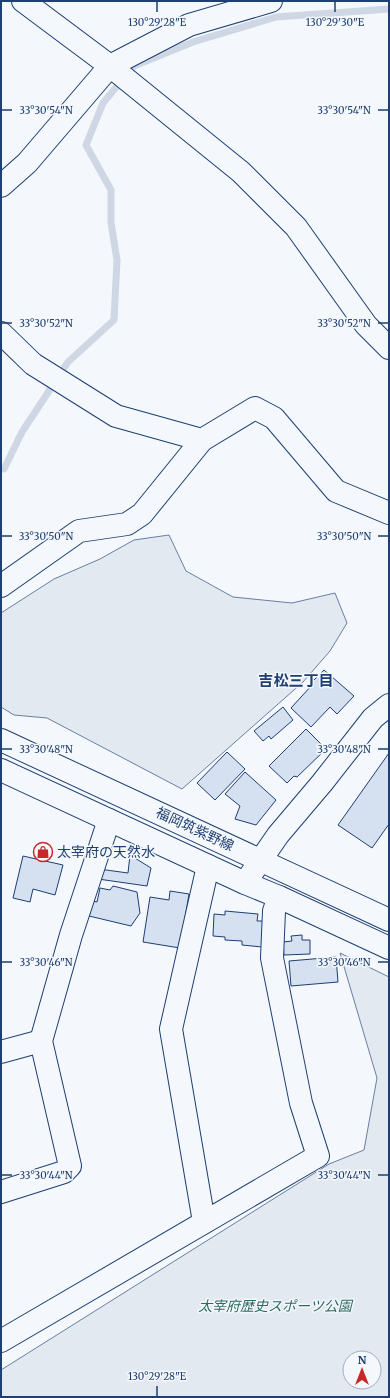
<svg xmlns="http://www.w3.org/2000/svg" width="390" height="1398" font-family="Merriweather,'Noto Sans JP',serif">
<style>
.green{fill:#e3e9f0;stroke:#687fa3;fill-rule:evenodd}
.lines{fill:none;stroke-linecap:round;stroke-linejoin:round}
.stream{stroke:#cfd7e4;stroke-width:7}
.building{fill:#d5e0f0;stroke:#1d3f73}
.minor-casing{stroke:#1d3f73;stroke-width:24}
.major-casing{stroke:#1d3f73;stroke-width:24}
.minor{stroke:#f4f7fb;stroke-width:22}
.major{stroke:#f4f7fb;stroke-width:22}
.ticks{fill:none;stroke:#1d3f73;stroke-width:1.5}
.labels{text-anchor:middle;stroke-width:3;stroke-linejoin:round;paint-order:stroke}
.street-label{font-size:14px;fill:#1d3f73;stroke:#f4f7fb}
.poi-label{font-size:14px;fill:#1d3f73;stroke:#f4f7fb;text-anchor:start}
.park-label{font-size:14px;font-style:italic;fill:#2c6c60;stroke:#f4f7fb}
.neighbourhood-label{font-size:15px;font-weight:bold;fill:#1d3f73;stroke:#f4f7fb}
.ticks-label{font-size:10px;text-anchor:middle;fill:#1d3f73;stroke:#f4f7fb;stroke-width:3;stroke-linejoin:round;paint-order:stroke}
</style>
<rect width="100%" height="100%" fill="#f4f7fb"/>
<g class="green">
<path d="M169,535l17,36 47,26 59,6 43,-10 12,30 -17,28 -27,31 -121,107 -135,-71 -33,-3 -13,-8v-94l53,-34 46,-20 34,-19z"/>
<path d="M340,953l49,24v420h-388v-27l328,-206 35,-14 13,-72zM350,1358h24v24h-24z"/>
</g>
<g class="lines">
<path class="stream" d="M1,469h3l18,-37 46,-70 46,-42 3,-60 -6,-37v-33l-25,-45 17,-42 31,-37 59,-24 83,-25 113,-8"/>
</g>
<g class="building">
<path d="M324,670l30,26 -17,18 -7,-7 -19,20 -20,-19 21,-23 -2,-1z"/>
<path d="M283,707l10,13 -22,19 -2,-3 -6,5 -9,-10z"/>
<path d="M306,729l20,20 -29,28 -3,-1 -7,7 -18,-17z"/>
<path d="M227,752l18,17 -30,31 -18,-17z"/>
<path d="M389,753v71l-17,24 -34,-23z"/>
<path d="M245,772l31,28 -20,25 -21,-6 5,-13 -15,-12z"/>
<path d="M37,846l13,4 -2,8 -13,-3z"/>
<path d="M130,855l21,13 -4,18 -49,-7 1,-10 29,4z"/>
<path d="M23,856l40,9 -8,30 -22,-6 -3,13 -17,-4z"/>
<path d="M113,886l24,6 3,21 -9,13 -42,-10 4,-15 4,1 3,-14 10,2z"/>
<path d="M170,891l19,3 -9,54 -37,-6 7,-45 19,3z"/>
<path d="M225,911l33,3 -1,7h7l-2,26 -20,-2v-4l-17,-1v-3l-12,-1 1,-22 11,1z"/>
<path d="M302,935v5h8v14l-26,1 -1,-13 9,-1 -1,-5z"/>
<path d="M336,957l2,25 -47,4 -2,-25z"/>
</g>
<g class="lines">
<defs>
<g id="minor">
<path d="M23,1l87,65 131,106 55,55 70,98 23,23"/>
<path d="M1,186l26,-23 83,-97 79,-41 82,-24"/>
<path d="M1,333l32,31 83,52 86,24 53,-32 19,10 62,73 53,22"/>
<path d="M1,586l78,-55 48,-7 15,-10 60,-74"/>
<path d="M245,883l33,-48 44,-52 51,-65 16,-13"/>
<path d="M1,1052l40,-11"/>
<path d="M1,1192l63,-20 6,-6 -29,-125 30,-106 38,-115"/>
<path d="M204,1222l-33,-193 37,-163"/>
<path d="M1,1341l317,-185 -17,-53 -29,-145 2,-47 5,-14"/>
</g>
<g id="major">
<path d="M1,740l388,180"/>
<path d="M1,770l244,113 34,14 110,51"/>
</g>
</defs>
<use href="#minor" class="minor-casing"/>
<use href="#major" class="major-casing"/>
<use href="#minor" class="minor"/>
<use href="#major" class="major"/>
</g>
<path class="ticks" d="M157,2v10M335,2v10M2,110h10M378,110h10M2,323h10M378,323h10M2,536h10M378,536h10M2,749h10M378,749h10M2,962h10M378,962h10M2,1175h10M378,1175h10M157,1386v10"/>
<defs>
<symbol id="shop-ring" viewBox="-11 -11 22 22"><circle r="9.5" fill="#f4f7fb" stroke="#c62828" stroke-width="1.5"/><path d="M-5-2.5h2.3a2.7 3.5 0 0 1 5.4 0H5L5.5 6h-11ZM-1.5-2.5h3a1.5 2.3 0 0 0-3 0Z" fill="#c62828"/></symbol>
</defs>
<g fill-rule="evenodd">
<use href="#shop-ring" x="32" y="841" width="22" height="22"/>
</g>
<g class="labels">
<g class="street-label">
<text transform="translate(195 829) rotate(25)" y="5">福岡筑紫野線</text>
</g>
<g class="poi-label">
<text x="57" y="857">太宰府の天然水</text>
</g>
<g class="park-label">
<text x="275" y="1311">太宰府歴史スポーツ公園</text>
</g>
<g class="neighbourhood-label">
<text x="296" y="686">吉松三丁目</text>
</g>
</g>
<g class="ticks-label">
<text x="157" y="26">130°29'28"E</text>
<text x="335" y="26">130°29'30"E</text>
<text x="46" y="114">33°30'54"N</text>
<text x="344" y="114">33°30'54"N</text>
<text x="46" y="327">33°30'52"N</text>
<text x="344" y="327">33°30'52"N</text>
<text x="46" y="540">33°30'50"N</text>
<text x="344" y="540">33°30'50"N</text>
<text x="46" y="753">33°30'48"N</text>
<text x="344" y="753">33°30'48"N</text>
<text x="46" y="966">33°30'46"N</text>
<text x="344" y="966">33°30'46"N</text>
<text x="46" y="1179">33°30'44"N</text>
<text x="344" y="1179">33°30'44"N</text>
<text x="157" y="1380">130°29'28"E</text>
</g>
<rect width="390" height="1398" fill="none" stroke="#1d3f73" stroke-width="4"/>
<g transform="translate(362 1370)"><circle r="19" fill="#f4f7fb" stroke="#9eadc5"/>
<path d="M0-3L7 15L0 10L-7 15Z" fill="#c62828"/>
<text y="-6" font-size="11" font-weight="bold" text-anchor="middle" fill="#1d3f73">N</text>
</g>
</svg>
